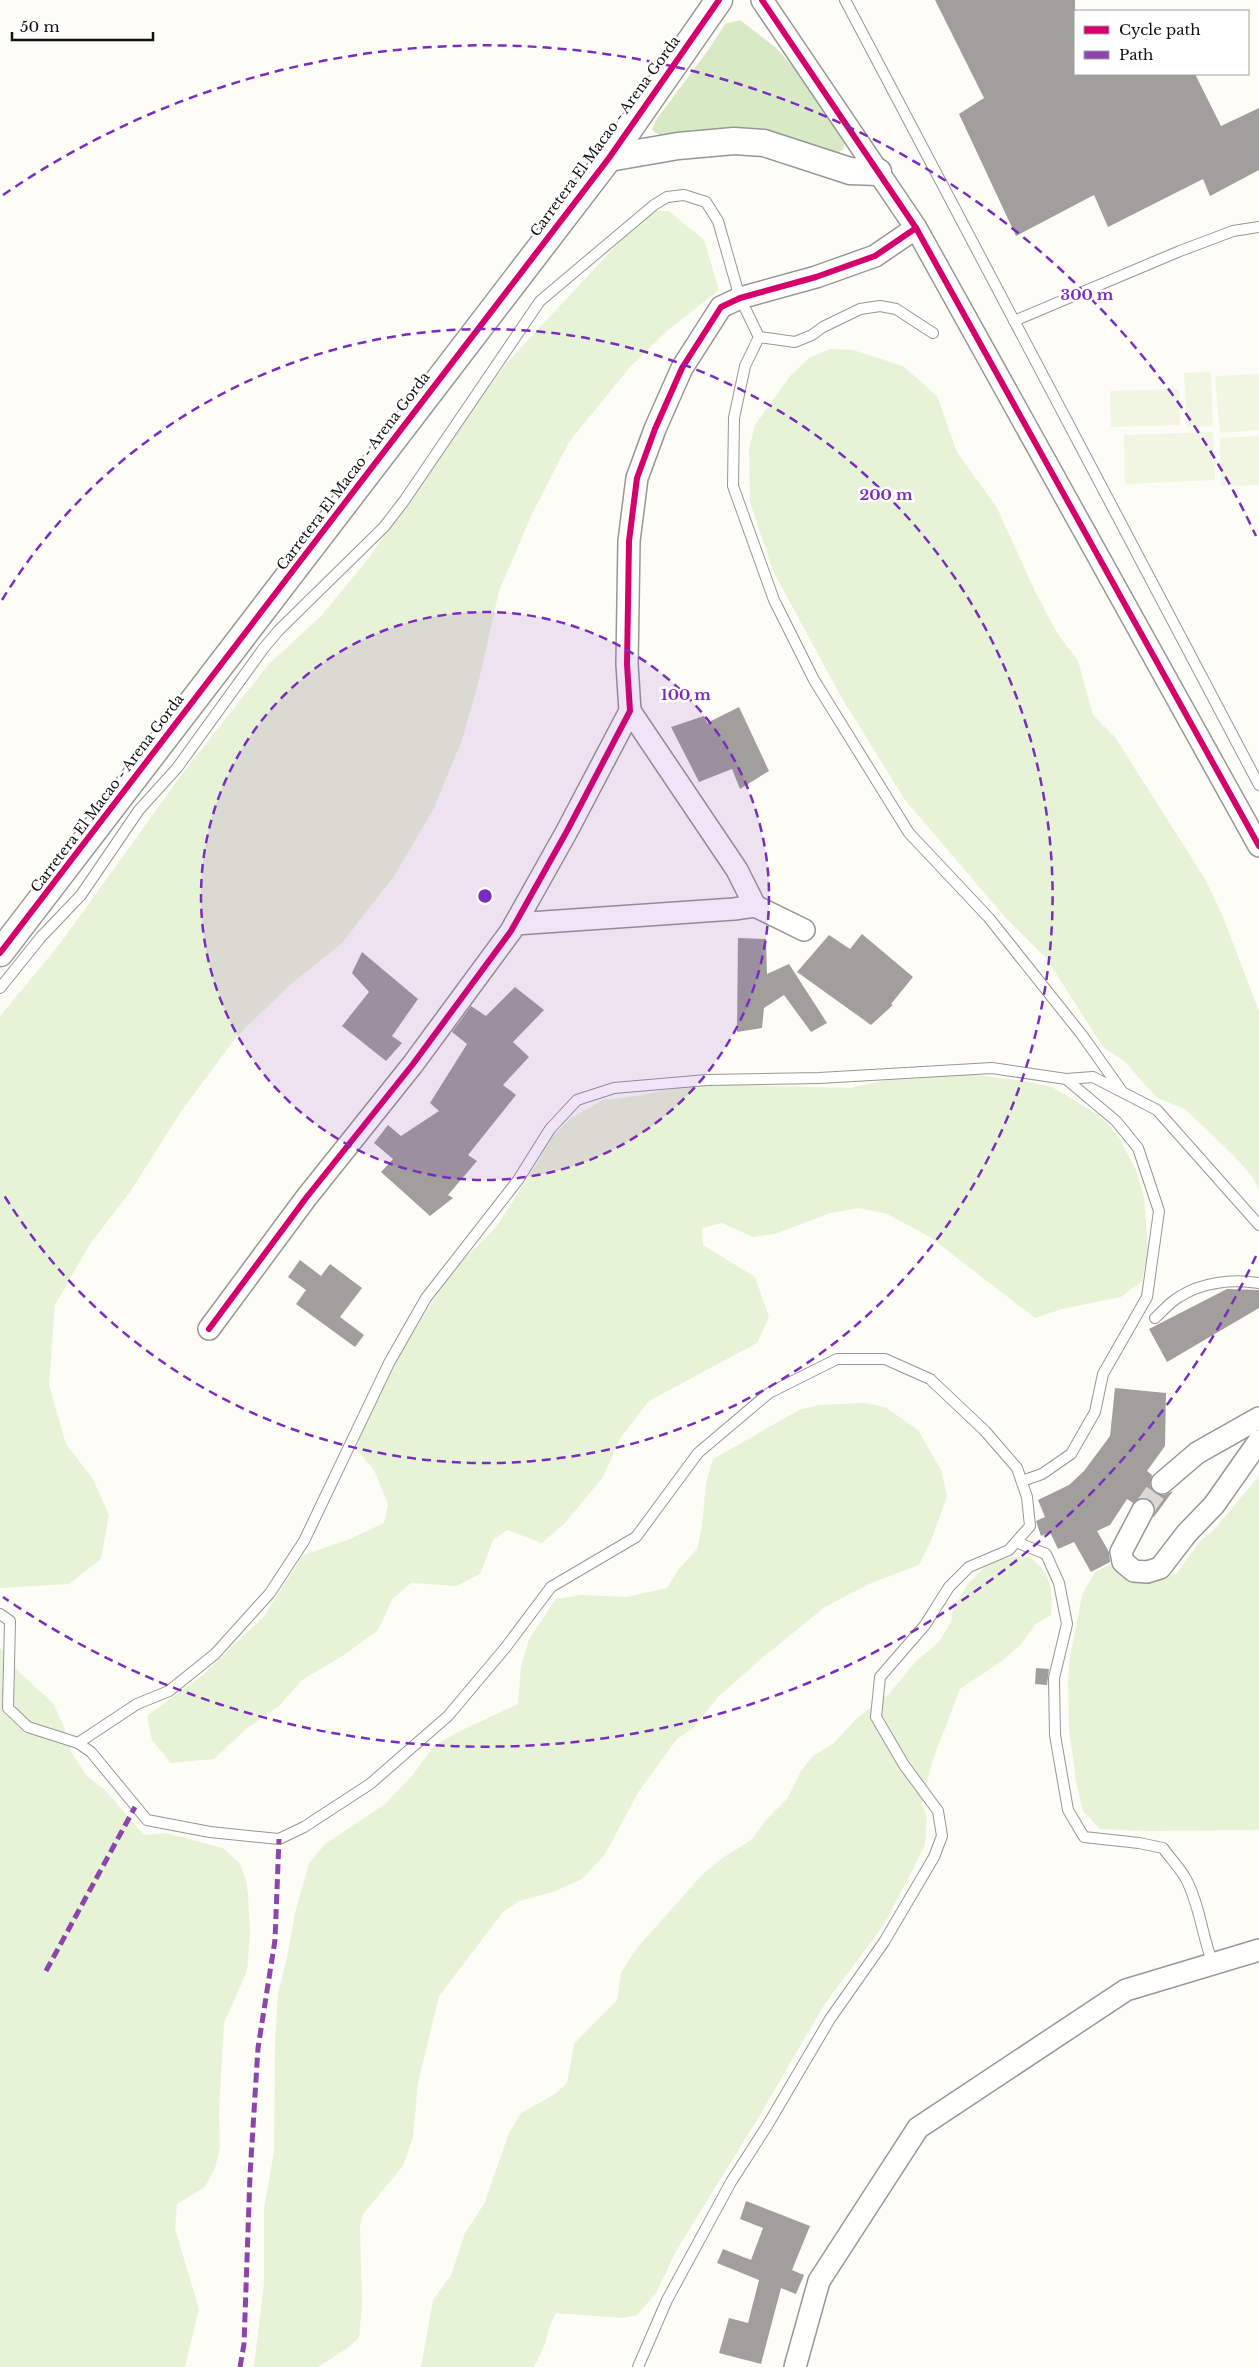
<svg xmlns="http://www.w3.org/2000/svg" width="1259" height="2367" font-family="'Libre Baskerville',serif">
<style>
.green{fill:#e7f3d7}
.forest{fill:#d8eac5}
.pitch{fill:#f0f6e1}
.building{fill:#a19f9c}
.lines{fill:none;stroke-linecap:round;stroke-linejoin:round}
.minor-tunnel{stroke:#dad9d4;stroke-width:21;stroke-dasharray:21 11;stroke-linecap:butt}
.service-casing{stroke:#979795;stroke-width:12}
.minor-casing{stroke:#979795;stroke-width:24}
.tertiary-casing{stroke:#979795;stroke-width:29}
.service{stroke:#fffffe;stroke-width:10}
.minor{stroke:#fffffe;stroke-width:21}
.tertiary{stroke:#fffffe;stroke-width:26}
.quiet{stroke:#8e44ad;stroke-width:5;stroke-dasharray:10 5;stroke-linecap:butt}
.cycleway-casing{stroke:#fff;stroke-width:9}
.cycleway{stroke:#d6006c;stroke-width:6}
.ring{fill:none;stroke:#7b2cbf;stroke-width:2.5;stroke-dasharray:9 6}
.labels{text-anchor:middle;stroke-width:5;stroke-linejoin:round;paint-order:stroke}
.street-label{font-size:14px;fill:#111;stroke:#fff}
.centre{fill:#7b2cbf;stroke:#fff;stroke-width:2.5}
.ring-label{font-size:15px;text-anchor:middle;font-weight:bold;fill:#7b2cbf;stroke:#fff;stroke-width:5;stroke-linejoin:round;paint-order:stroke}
</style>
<rect width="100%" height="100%" fill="#fdfcf7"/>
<g class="green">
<path d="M648,211h21l35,29 15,50 -51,40 -38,37 -61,75 -37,72 -33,77 -20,89 -17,60 -29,70 -39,66 -52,67 -52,42 -53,51 -55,74 -52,82 -40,52 -35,61 -6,80 17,59 27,35 16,36 -8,44 -32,25 -69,4v-572l59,-71 123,-171 86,-109 54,-50 46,-56 85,-125 53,-70z"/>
<path d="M831,349l22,1 50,16 34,30 20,56 40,56 38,83 22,42 21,28 15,54 22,22 90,142 16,33 38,99v178l-7,-13 -22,-24 -45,-43 -28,-11 -33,-37 -21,-14 -57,-89 -41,-41 -100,-117 -65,-105 -67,-124 -23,-69 -1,-53 6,-24 36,-50 18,-17z"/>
<path d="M913,1074h54l57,7 28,6 48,29 18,20 18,34 8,27 4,52 -6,32 -21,16 -59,12 -27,9 -105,-81 -43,-23 -28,-6 -29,5 -55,21 -22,3 -31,-14 -20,5 1,17 52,32 14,40 -12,26 -108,58 -28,36 -18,40 -38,46 -23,20 -35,-13 -14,10 -13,34 -23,12 -46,-3 -18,15 -15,32 -34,25 -42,25 -23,26 -33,23 -32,30 -43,4 -19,-23 -5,-24 56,-41 61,-59 39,-61 47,-16 34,-16 4,-19 -14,-34 -18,-21 23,-63 73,-115 44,-44 44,-68 10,-20 20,-20 33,-19 40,-5 51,-11 156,4z"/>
<path d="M865,1403l20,4 33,23 23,40 6,26 -16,45 -12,24 -50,19 -44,23 -63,51 -44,39 -26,32 -15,10 -38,52 -35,65 -22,23 -29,13 -34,9 -16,11 -64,84 -21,87 -5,54 -10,29 -40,48 -3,12 2,78 -3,34 -13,11 -28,18h-64l10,-84v-74l10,-57 1,-109 3,-50 9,-35 8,-45 14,-50 16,-19 60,-40 26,-27 23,-31 24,-14 60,-28 3,-37 8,-28 27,-40 25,-4 45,2 41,-9 11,-18 19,-21 5,-22 4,-44 7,-24 86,-49 20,-5z"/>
<path d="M1259,1476v354l-115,1 -44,-2 -17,-18 -7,-29 -7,-53 -1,-49 2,-23 12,-62 13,-23 21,-10 32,20 29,-9 23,-32 13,-10z"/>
<path d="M1011,1557h19c21,17 23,32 21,58l-15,9 -15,20 -19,17 -42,28 -28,73 -10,41 5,15 -2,27 -13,26 -29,55 -59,79 -64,110 -84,136 -20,42 -19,22 -14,3 -67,-5 -6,12 -5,19 -11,23h-113l12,-67 18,-25 14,-42 19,-29 25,-71 12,-20 34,-19 12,-11 7,-39 43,-44 4,-27 15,-24 66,-74 19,-16 30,-19 16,-21 20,-20 14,-28 12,-15 21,-13 24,-26 31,-23 27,-33 23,-19 12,-20 2,-13 14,-24 19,-19z"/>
<path d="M0,1647l20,26 33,30 11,24 7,25 16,24 17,13 40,46 22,-2 57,15 17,16 6,16 2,15 2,38 -3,38 -23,52 -5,88 1,37 -5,20 -10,19 -28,17 -2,25 24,80 -14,58h-185z"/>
</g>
<path class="forest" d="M740,20l35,27 23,25 37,48 10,22 -2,8 -10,5c-13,-4 -26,-12 -39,-16 -42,-13 -89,-14 -130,-1l-12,-8 4,-10 53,-71 16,-25z"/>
<g class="pitch">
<path d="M1211,372l2,54 -26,1 -3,-54z"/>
<path d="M1259,374v56l-39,3 -5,-57z"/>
<path d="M1179,389l1,36 -69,2 -1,-36z"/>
<path d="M1213,432l2,48 -90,4 -1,-49z"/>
<path d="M1259,436v49l-38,1 -1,-48z"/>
</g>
<g class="building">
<path d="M935,0h140v74h120l26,52 38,-18v62l-49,26 -7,-17 -95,48 -14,-32 -78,41 -57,-122 25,-16z"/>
<path d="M739,707l30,64 -29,18 -8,-20 -33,13 -28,-55 33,-11 3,7z"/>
<path d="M862,934l51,43 -22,27 2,1 -22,20 -74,-53 32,-37 21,14z"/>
<path d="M738,938l28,1 1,35 22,-10 38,59 -16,9 -27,-37 -20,13 -2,20 -25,4z"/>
<path d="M362,952l56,47 -26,37 10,7 -16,18 -44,-35 27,-34 -17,-19z"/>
<path d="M515,987l29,23 -31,32 16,15 -26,28 13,10 -48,60 9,6 -29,34 5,3 -23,18 -49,-44 12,-13 -19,-16 14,-18 13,11 38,-25 -9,-8 37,-59 -15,-12 19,-26 15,10z"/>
<path d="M300,1260l21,16 9,-12 32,24 -22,29 24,18 -9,12 -59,-43 10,-14 -18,-13z"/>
<path d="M1227,1289l32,1v18l-92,54 -18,-33z"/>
<path d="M1115,1388l51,5 -1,53 -18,25 5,4 -2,10 3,6 11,4 9,-4 -20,27 2,-9 -6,-10 -7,-1 -9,5 -6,-4 -17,26 -13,6 12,21 1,10 -19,10 -17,-30 -16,7 -8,-17 -9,4 -5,-15 9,-4 -7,-17 31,-15 15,-14 26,-35z"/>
<path d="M1036,1668l13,1 -2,16 -12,-1z"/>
<path d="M746,2201l64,25 -18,44 12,5 -8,19 -15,-6 -20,76 -42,-11 10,-35 19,5 11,-43 -42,-17 6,-14 28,11 12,-32 -23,-9z"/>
</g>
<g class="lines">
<path class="minor-tunnel" d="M1143,1510l19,-27"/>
<defs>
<g id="service">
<path d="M845,0l414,785"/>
<path d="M1014,321l166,-70 53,-20 26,-4"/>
<path d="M933,333l-37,-24 -16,-3 -20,3 -37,18 -11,8 -17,7 -36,-5 -14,29 -11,52 -1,68 41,114 40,80 95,153 80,85 93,117 39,55"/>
<path d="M0,988l41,-51 40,-42 58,-85 38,-42 86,-119 16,-19 105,-103 20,-26 136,-200 114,-96 13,-8 17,-2 22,7 12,19 22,77 19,39"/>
<path d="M1155,1318c8,-7 15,-16 24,-21 23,-15 53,-18 80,-14"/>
<path d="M1022,1481l20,-7 29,-20 24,-42 8,-38 44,-77 12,-86 -21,-63 -22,-27 -50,-42"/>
<path d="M1016,1542l30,12 13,29 8,41 -13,54 1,57 13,75 16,27 55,6 24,5c7,10 17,20 23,31 14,27 16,57 27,85"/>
<path d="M0,1614l10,7 -2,87 20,19 50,16 13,9 56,68 63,12 69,7 25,-12 66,-43 78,-68 58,-69 45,-60 85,-50 62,-84 71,-60 68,-34h48l45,20 55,52 32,37 10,29 3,29 -21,24 -40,17 -20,20 -24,38 -45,52 -4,40 28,48 34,46 4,25 -8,21 -50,85 -54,77 -63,107 -36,56 -64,118 -29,67"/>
<path d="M78,1743l59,-39 32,-13 46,-37 55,-61 34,-52 85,-178 37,-65 92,-118 32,-51 27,-29 37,-12 93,-8 112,-2 173,-10 74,11 27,-2 64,33 102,115"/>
</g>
<g id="minor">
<path d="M762,0l154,228 343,618"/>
<path d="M630,711l107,159 18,36"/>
<path d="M515,924l219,-15 21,-3 49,24"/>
<path d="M209,1329l97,-131 107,-134 98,-133 56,-100 63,-120 -3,-47 2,-123 8,-63 18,-49 27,-61 39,-61 19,-9 76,-21 59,-21 41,-28"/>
<path d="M1162,1483l35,-30 62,-35"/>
<path d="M1143,1510l-22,42 2,10 11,9 13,1 13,-4 27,-35 27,-28 45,-64"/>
<path d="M795,2367l24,-86 99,-153 208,-138 133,-40"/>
</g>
<g id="tertiary">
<path d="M609,158l69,-12 56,-5 30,2 86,28 28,1"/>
<path d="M0,953l609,-795 110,-158"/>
</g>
</defs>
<use href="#service" class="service-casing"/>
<use href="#minor" class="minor-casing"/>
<use href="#tertiary" class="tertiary-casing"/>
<use href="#service" class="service"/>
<use href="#minor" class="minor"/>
<use href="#tertiary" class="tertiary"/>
<g class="quiet">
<path d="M46,1971l89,-164"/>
<path d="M240,2367l4,-23 6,-169 8,-127 17,-108 4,-101"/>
</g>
<defs>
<g id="cycleway">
<path d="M762,0l154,228 343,618"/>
<path d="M0,953l609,-795 110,-158"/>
<path d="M209,1329l97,-131 107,-134 98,-133 56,-100 63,-120 -3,-47 2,-123 8,-63 18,-49 27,-61 39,-61 19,-9 76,-21 59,-21 41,-28"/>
</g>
</defs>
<use href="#cycleway" class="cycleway-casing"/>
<use href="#cycleway" class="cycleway"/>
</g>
<circle cx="485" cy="896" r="284" fill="#7b2cbf" fill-opacity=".12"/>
<g class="ring">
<circle cx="485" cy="896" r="284"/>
<path d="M2 600A567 567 0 1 1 2 1192"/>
<path d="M1256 1256A851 851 0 0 1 3 1597M3 195A851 851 0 0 1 1256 536"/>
</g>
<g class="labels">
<g class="street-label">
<text transform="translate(605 136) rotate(-54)" y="5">Carretera El Macao - Arena Gorda</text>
<text transform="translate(353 471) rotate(-53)" y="5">Carretera El Macao - Arena Gorda</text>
<text transform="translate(107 793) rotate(-53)" y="5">Carretera El Macao - Arena Gorda</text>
</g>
</g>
<circle cx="485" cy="896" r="8" class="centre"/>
<g class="ring-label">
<text x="1087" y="300">300 m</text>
<text x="886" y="500">200 m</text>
<text x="686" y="700">100 m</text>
</g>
<rect x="1074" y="10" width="175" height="65" fill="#ffffff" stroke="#a0a0a0"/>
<rect x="1084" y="26" width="25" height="8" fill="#d6006c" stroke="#a0a0a0"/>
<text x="1119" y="35" font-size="15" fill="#111111">Cycle path</text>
<rect x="1084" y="51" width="25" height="8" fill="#8e44ad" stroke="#a0a0a0"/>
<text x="1119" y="60" font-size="15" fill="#111111">Path</text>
<path d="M12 32v8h141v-8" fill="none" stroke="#111111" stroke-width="2.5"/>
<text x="20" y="32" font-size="15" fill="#111111" stroke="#ffffff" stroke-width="4" paint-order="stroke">50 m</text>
</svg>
